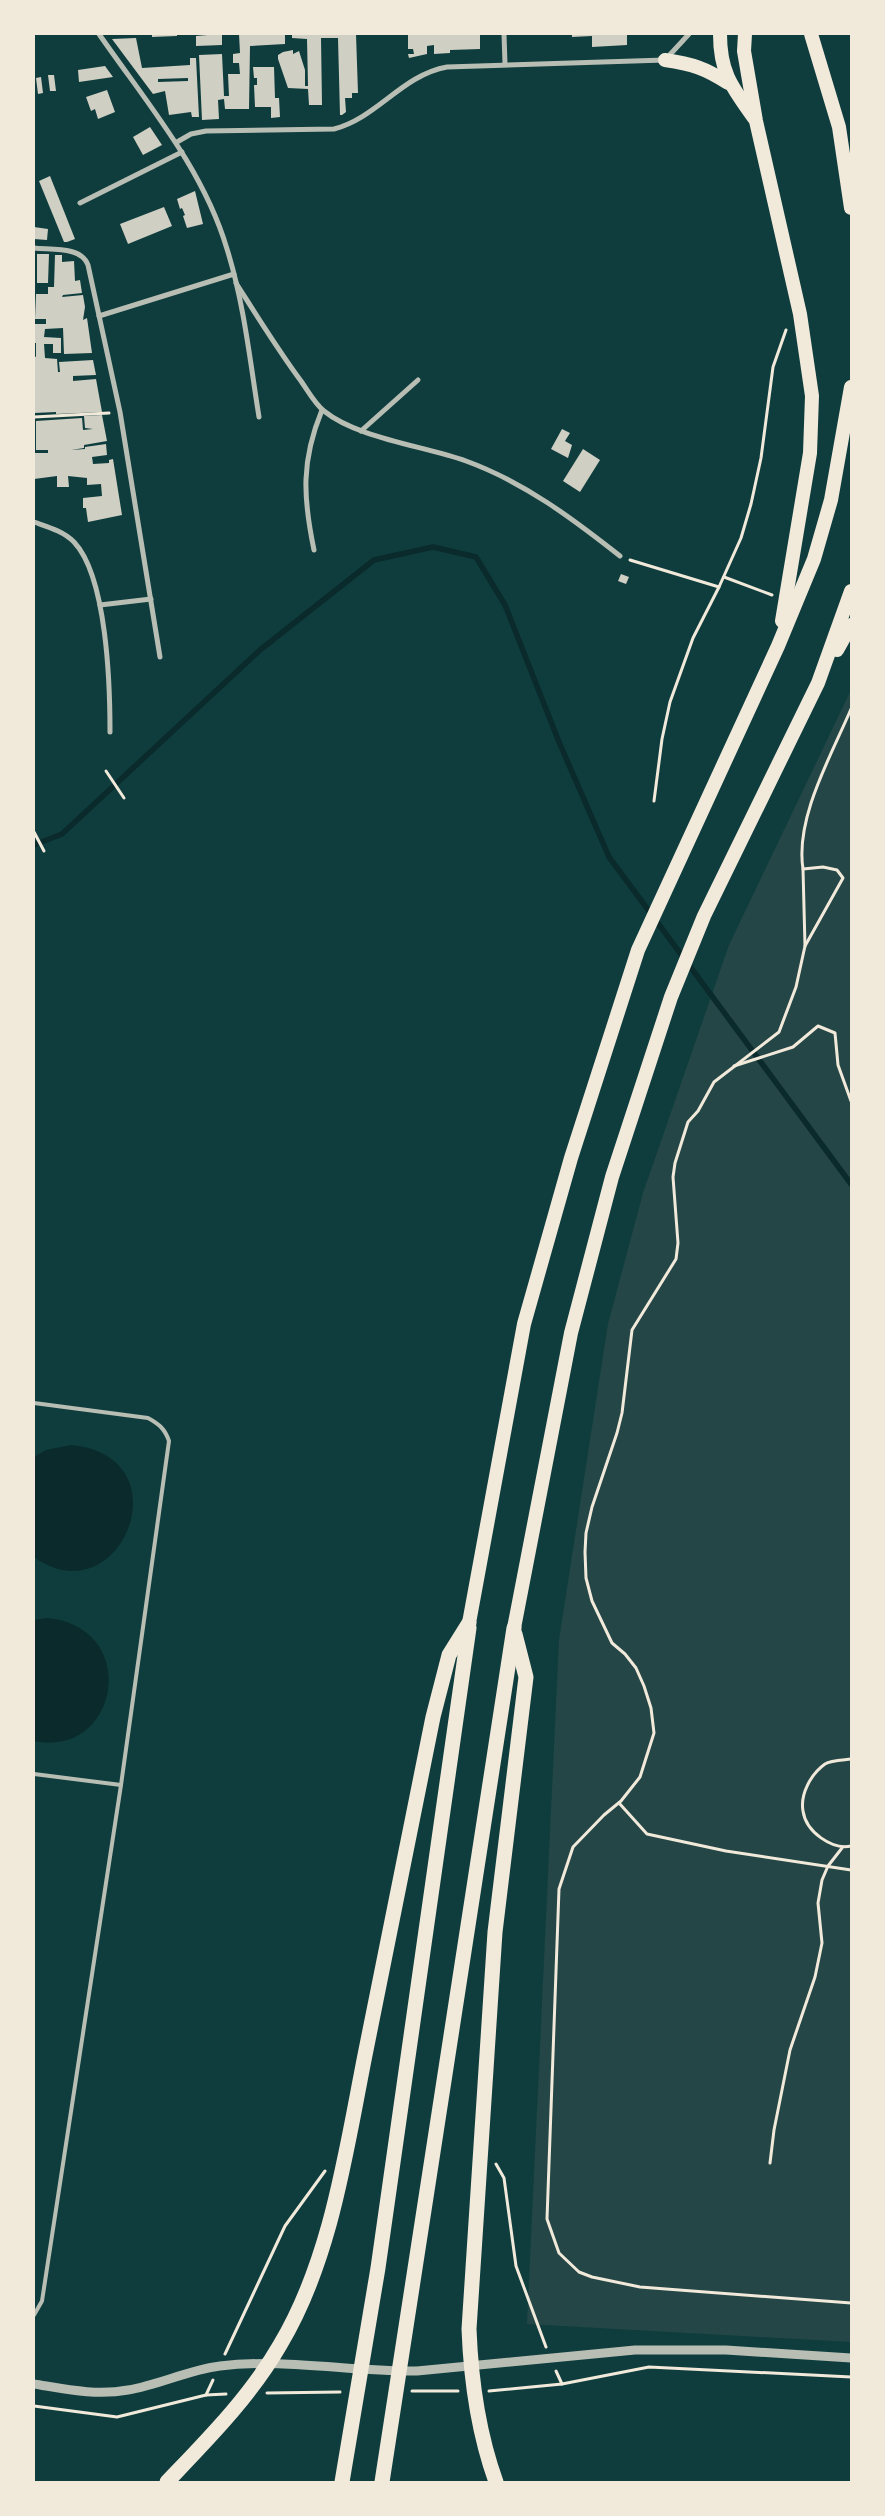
<svg xmlns="http://www.w3.org/2000/svg" width="885" height="2516" font-family="Inter,sans-serif">
<style>
.green{fill:#244646}
.water{fill:#0a2a2b}
.lines{fill:none;stroke-linecap:round;stroke-linejoin:round}
.stream{stroke:#0a2a2b;stroke-width:5.5}
.building{fill:#cfcfc3;fill-rule:evenodd}
.path{stroke:#f1e9da;stroke-width:3}
.service{stroke:#b8beb3;stroke-width:4}
.minor{stroke:#b8beb3;stroke-width:5}
.tertiary{stroke:#b8beb3;stroke-width:9}
.trunk{stroke:#f1e9da;stroke-width:14}
.motorway{stroke:#f1e9da;stroke-width:15}
</style>
<rect width="100%" height="100%" fill="#0f3d3e"/>
<path class="green" d="M851,690v1652l-324,-18 32,-684 49,-316 35,-131 86,-248z"/>
<g class="water">
<path d="M71,1445c116,11 49,174 -37,112v-100l12,-7z"/>
<path d="M47,1618c95,9 72,141 -13,123v-121z"/>
</g>
<g class="lines">
<path class="stream" d="M34,845l28,-11 198,-184 114,-90 59,-13 43,10 29,48 54,137 50,115 242,327"/>
</g>
<g class="building">
<path d="M152,34h25v2l-25,1z"/>
<path d="M219,34h3v11l-26,1v-10z"/>
<path d="M239,34h46v10l-35,2 -1,63h-24l-1,-10 -6,1 1,19 -17,1 -3,-65 23,-1 2,42h5l-1,-22h12l-1,-11h-6v-9l7,-1z"/>
<path d="M292,34h64l2,59h-6v5h-7l1,14 -4,3h-2l-2,-77h-17l1,67h-13l-1,-16 -20,-1 -10,-29v-4l5,-3 10,-2v4l6,-3 6,19v16h3l-1,-47 -15,-1z"/>
<path d="M408,34h72v15l-30,1v3l-16,1v-9l-7,1v8l-18,4 -1,-4h6l-1,-5h-5z"/>
<path d="M572,34h55v11l-35,2v-11l-20,1z"/>
<path d="M136,38l6,30 48,-3v-7h6l3,59h-7l-1,-5 -22,3 -4,-24 -12,3 -41,-55zM188,78v3l-30,1v-3z"/>
<path d="M105,66l8,11 -34,5 -1,-12z"/>
<path d="M253,67h21l1,31h4l1,19 -9,1v-11h-16l-1,-22h3v-7h-3z"/>
<path d="M48,75h6l2,16h-6z"/>
<path d="M41,77l2,16 -5,1 -2,-16z"/>
<path d="M107,90l8,22 -17,7 -3,-10 -4,2 -5,-14z"/>
<path d="M150,127l12,18 -19,10 -10,-18z"/>
<path d="M50,176l25,63 -8,3h-3l-25,-61z"/>
<path d="M195,191l8,33 -16,4 -4,-12 2,-1 -3,-7 -2,1 -3,-10z"/>
<path d="M164,207l8,19 -44,18 -8,-20z"/>
<path d="M34,227l14,2 -1,11 -13,-1z"/>
<path d="M37,254h12l-1,29h-11z"/>
<path d="M55,255h7v7l12,-1 1,20 5,-1 2,13 -19,2 -1,2 21,-2 2,12 -2,13 4,-2 5,35 -28,1 -1,-26 -18,1 -1,8 17,1v15h-8v-9h-9l1,14 12,1 1,13h2l-1,-10 34,-2 3,15 -23,1v5l23,-2 6,33 -46,2v-2l-22,1v-57l2,1v-14h-2l1,-19h11v-5h-11l1,-25h12v-7h6z"/>
<path d="M102,415l5,26 -23,4v3l-13,2 14,-1v-2l21,-3 1,11 -15,2 1,7 16,-1v-3l4,-1 9,56 -34,7 -2,-14h-3v-10l19,-2 -1,-12 -14,1v-7l-19,-2 1,11h-12v-11l-23,3v-26h14v-3h-12v-29l46,-3 1,12 10,-1 -8,-1 -1,-12z"/>
<path d="M562,429l8,4 -5,8 7,4 -4,13 -17,-9z"/>
<path d="M583,449l17,11 -20,32 -17,-11z"/>
<path d="M621,574l8,3 -3,7 -8,-3z"/>
</g>
<g class="lines">
<g class="path">
<path d="M34,417l75,-4"/>
<path d="M630,560l89,27"/>
<path d="M724,577l48,18"/>
<path d="M851,709c-20,47 -56,109 -48,160l20,-2 14,3 6,8 -38,68 -9,41 -17,45 -65,50 -16,29 -10,11 -13,41 -2,14 5,66 -2,16 -44,71 -10,83 -5,20 -25,74 -6,26 -1,19 1,26 6,23 20,42 13,11 11,14 8,18 7,22 3,25 -14,44 -19,24 -17,14 -31,32 -14,42 -12,330 12,34 20,19 13,5 48,10 211,16"/>
<path d="M106,771l18,27"/>
<path d="M654,801l8,-62 8,-37 23,-64 26,-51 22,-49 10,-34 10,-46 12,-91 13,-37"/>
<path d="M34,832l10,19"/>
<path d="M803,869l2,77"/>
<path d="M734,1066l59,-19 25,-21 17,7 3,32 13,36"/>
<path d="M851,1759c-7,1 -20,1 -26,5 -14,10 -25,30 -22,47 3,21 29,39 48,35"/>
<path d="M619,1803l28,31 79,17 125,19"/>
<path d="M770,2163l4,-33 16,-80 25,-73 7,-34 -4,-40 4,-23 6,-14 14,-18"/>
<path d="M496,2164l8,14 12,88 30,81"/>
<path d="M225,2354l60,-128 40,-55"/>
<path d="M556,2371l6,13"/>
<path d="M412,2391h46"/>
<path d="M489,2391l73,-7 87,-17 202,10"/>
<path d="M267,2393l73,-1"/>
<path d="M206,2395l7,-15"/>
<path d="M34,2406l83,11 89,-22 20,-1"/>
</g>
<g class="service">
<path d="M34,1403l114,15c11,6 17,11 21,23l-48,344 -79,516 -8,14"/>
<path d="M34,1774l87,11"/>
</g>
<g class="minor">
<path d="M99,34c47,68 104,134 128,215 17,54 23,112 32,168"/>
<path d="M504,34l1,30"/>
<path d="M177,142l14,-8 15,-3 128,-2c43,-11 68,-54 113,-62l218,-7 24,-26"/>
<path d="M80,203l102,-51"/>
<path d="M34,248c17,2 47,-2 54,17l32,147 40,245"/>
<path d="M236,283c21,33 42,67 65,98 7,10 14,23 23,30 33,27 100,35 142,50 58,21 107,58 154,95"/>
<path d="M99,316l135,-42"/>
<path d="M361,431l57,-51"/>
<path d="M34,522c14,5 29,9 40,20 33,35 36,143 36,190"/>
<path d="M314,550c-11,-53 -13,-89 8,-140"/>
<path d="M100,605l51,-6"/>
</g>
<path class="tertiary" d="M34,2384c31,5 62,12 94,6 31,-5 60,-20 92,-24 65,-8 131,6 197,5l218,-21h91l125,8"/>
<g class="trunk">
<path d="M720,34c0,39 12,53 34,84"/>
<path d="M745,34l-1,17 12,70 44,193 12,82 -2,57 -28,168"/>
<path d="M811,34l28,93 12,81"/>
<path d="M665,60c27,4 40,8 63,23"/>
<path d="M837,650l14,-25"/>
<path d="M469,1623l55,-299 47,-166 67,-208 140,-304 36,-87 17,-59 20,-113"/>
<path d="M514,1628l57,-295 41,-156 59,-180 33,-81 114,-233 33,-92"/>
</g>
<g class="motorway">
<path d="M167,2482c41,-43 83,-85 113,-137 51,-85 66,-194 85,-290 23,-113 45,-225 68,-338l16,-62 20,-32"/>
<path d="M342,2482l36,-214 91,-640"/>
<path d="M382,2482l132,-854"/>
<path d="M496,2482c-18,-50 -25,-100 -27,-153l26,-397 31,-255 -11,-43"/>
</g>
</g>
<rect width="885" height="2516" fill="none" stroke="#f1e9da" stroke-width="70"/>
</svg>
